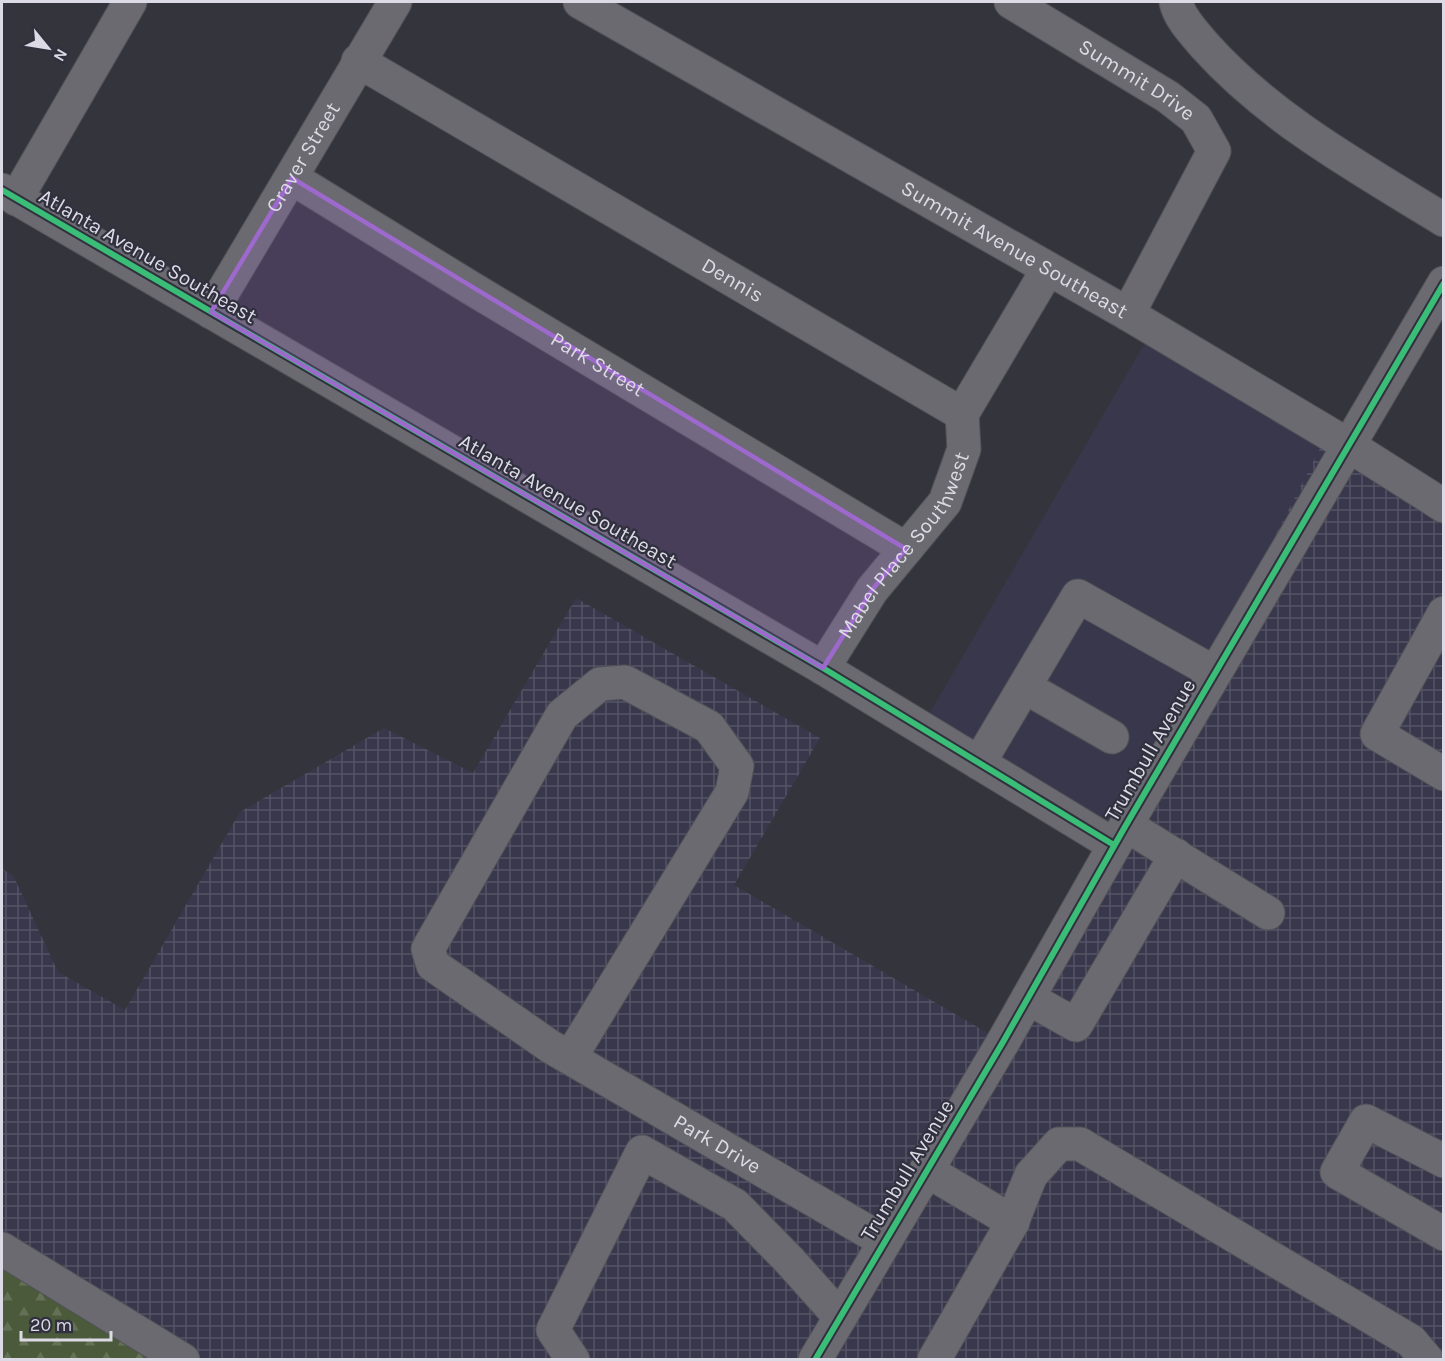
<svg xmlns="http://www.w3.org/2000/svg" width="1445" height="1361" font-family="Karla,sans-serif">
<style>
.built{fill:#39374b}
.industrial{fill:url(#industrial-grid)}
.forest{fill:url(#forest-firs)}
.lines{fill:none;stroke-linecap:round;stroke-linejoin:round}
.minor-casing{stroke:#525259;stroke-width:35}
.minor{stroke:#6a6a70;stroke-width:33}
.cycleway-casing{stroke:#31303f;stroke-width:10}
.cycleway{stroke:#3abd76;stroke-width:6}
.marked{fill:#9d69cc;fill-opacity:0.2;stroke:#9d69cc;stroke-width:4.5;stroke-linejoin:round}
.labels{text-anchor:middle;stroke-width:4.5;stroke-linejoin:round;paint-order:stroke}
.street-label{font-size:21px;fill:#dcdbe5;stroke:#31303f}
</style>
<defs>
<pattern id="industrial-grid" width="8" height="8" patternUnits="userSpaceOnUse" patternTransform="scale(1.5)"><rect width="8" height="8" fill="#39374b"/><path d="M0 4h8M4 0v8" fill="none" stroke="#555365"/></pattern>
<pattern id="forest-firs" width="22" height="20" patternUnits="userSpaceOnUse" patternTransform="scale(1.5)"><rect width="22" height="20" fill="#4a5a3b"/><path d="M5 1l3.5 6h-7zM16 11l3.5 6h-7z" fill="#647157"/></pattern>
</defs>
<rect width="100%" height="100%" fill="#34343c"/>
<path class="built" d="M1153,329l195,116 -234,400 -193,-117z"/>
<path class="industrial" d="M1328,433l115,73v853h-1260l-181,-110v-380l11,6 45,97 67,38 115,-198 144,-84 89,45 103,-175 244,140 -86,147 269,157 123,-217z"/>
<path class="forest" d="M2,1249l181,110h-181z"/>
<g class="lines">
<defs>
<g id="minor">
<path id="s1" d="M580,2l548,312 220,131 96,61"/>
<path id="s2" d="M1011,2l157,95 28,22 18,32 -86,163"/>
<path d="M1176,2c3,16 19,32 30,45 66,73 155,122 238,173"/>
<path id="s3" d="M358,61l604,353 86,-145"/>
<path id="s4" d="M292,178l179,110 435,261"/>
<path d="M2,190l821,478 291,177"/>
<path d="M16,199l114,-197"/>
<path id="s5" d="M211,312l184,-310"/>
<path d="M1444,613l-67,121 67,40"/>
<path id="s6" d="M823,668l49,-78 73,-88 19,-53 -2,-35"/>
<path d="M1025,687l87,50"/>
<path d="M979,763l99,-167 137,77"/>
<path d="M1126,825l142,88"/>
<path d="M1028,998l48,27 100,-170"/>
<path id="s7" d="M570,1058l162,-266 5,-26 -28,-39 -84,-45 -25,2 -38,31 -134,234 5,16 118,82 19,11 314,183"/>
<path d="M1444,1161l-78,-40 -29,51 107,62"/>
<path d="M926,1170l87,52"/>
<path d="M2,1249l181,111"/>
<path d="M573,1360l-20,-30 89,-178 93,53 54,55 51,57"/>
<path d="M815,1360l188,-318 123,-217 318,-542"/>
<path d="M934,1360l77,-135 20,-50 28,-31h21l331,197 16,19"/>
</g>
</defs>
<use href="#minor" class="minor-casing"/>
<use href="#minor" class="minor"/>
<defs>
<g id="cycleway">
<path d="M2,190l821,478 291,177"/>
<path d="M815,1360l188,-318 123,-217 318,-542"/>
</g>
</defs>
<use href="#cycleway" class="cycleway-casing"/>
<use href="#cycleway" class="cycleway"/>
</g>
<path class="marked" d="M292,178l614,371 -34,41 -49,78 -612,-356z"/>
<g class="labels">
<g class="street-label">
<text dy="7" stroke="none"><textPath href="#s2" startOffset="148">Summit Drive</textPath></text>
<text dy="7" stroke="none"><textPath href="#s5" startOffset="180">Craver Street</textPath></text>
<text dy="7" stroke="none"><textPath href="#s1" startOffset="500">Summit Avenue Southeast</textPath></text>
<text transform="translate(148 256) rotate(30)" y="7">Atlanta Avenue Southeast</text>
<text dy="7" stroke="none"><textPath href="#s3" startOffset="434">Dennis</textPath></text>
<text dy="7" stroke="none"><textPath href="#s4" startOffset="358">Park Street</textPath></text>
<text transform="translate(568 501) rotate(30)" y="7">Atlanta Avenue Southeast</text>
<text dy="7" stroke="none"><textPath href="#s6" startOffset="148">Mabel Place Southwest</textPath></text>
<text transform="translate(1150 750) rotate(-60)" y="7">Trumbull Avenue</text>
<text dy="7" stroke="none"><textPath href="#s7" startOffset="1178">Park Drive</textPath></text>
<text transform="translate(907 1170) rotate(-59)" y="7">Trumbull Avenue</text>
</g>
</g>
<rect width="1445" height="1361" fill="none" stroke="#dcdbe5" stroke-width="6"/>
<g transform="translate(48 48) rotate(120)" stroke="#31303f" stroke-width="4.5" paint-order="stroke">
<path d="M0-4.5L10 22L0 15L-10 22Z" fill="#dcdbe5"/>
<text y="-9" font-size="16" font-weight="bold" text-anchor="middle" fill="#dcdbe5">N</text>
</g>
<path d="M21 1331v9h90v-9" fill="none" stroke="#dcdbe5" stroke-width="3"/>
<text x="30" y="1331" font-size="18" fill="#dcdbe5" stroke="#31303f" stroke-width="4.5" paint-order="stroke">20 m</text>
</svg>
